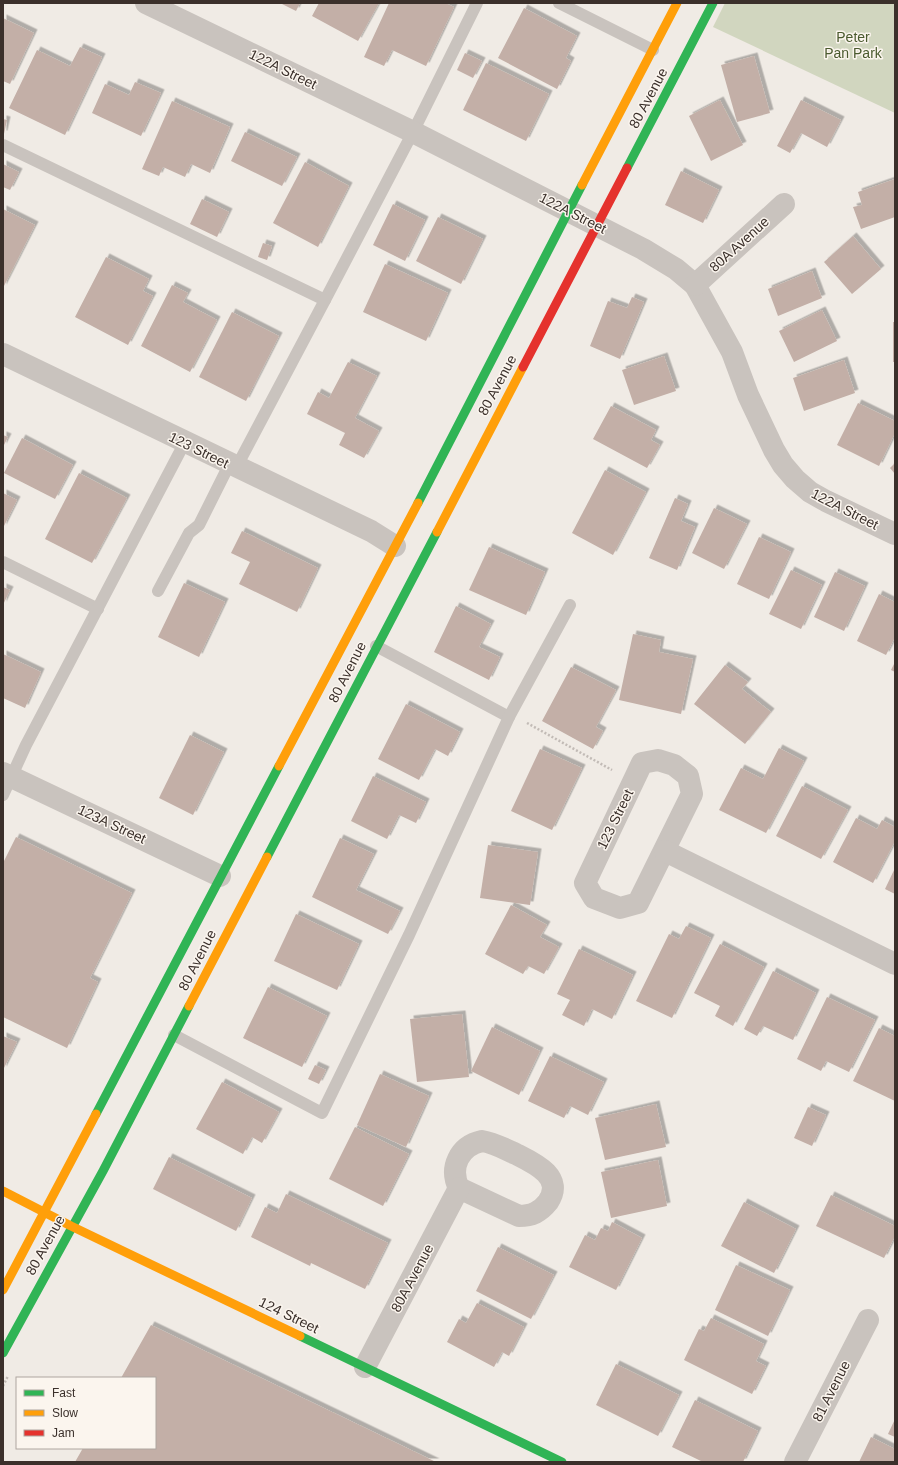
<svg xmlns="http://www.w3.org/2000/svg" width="898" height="1465" font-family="Helvetica,sans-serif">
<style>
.green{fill:#d1d6bf}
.building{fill:#c3afa7;filter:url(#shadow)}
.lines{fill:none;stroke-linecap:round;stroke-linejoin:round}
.path{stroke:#c2bbb6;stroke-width:2.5;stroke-dasharray:2 2;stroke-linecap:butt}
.lane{stroke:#c9c3be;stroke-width:12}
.street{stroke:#c9c3be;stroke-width:22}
.fast{stroke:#30b455;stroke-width:9}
.slow{stroke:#ff9f0a;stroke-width:9}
.jam{stroke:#e5322d;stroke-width:9}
.labels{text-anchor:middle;stroke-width:3;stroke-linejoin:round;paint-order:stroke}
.park-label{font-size:14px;fill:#4a5a2e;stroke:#fbf5ee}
.street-label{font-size:14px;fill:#3b302b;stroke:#fbf5ee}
</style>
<defs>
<filter id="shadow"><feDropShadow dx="3.5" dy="-3.5" stdDeviation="0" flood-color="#0004"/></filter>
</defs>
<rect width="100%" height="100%" fill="#f0ebe5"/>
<path class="green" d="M725,3h170v110l-182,-86z"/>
<g class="building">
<path d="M280,3h20l-4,8z"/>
<path d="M319,3h60l-21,38 -46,-25z"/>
<path d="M389,3h56l9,4 -28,59 -34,-16 -8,16 -20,-9z"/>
<path d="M524,8l53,28 -11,22 5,3 -14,28 -59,-31z"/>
<path d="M3,18l31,15 -24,51 -7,-3z"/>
<path d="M80,47l22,10 -37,78 -56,-27 28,-58 33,16z"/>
<path d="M465,53l17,8 -9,17 -16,-8z"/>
<path d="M754,56l16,57 -33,9 -16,-57z"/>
<path d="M486,63l63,31 -23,47 -63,-31z"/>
<path d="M135,82l26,11 -20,43 -49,-23 13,-29 24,11z"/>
<path d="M720,100l23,45 -32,16 -22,-45z"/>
<path d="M801,100l40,20 -14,27 -26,-14 -11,20 -13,-7z"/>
<path d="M172,101l58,26 -20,46 -19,-9 -6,13 -22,-10 -4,9 -17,-7z"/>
<path d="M3,119l4,1 -3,14h-1z"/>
<path d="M245,132l52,25 -15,29 -51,-25z"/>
<path d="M305,162l44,24 -31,61 -45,-24z"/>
<path d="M3,164l16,8 -9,18 -7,-3z"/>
<path d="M681,171l38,19 -16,33 -38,-18z"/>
<path d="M895,179v38l-34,12 -8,-22 9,-2 -4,-13z"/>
<path d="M202,199l27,13 -12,25 -27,-13z"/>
<path d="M393,204l32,16 -20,41 -32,-16z"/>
<path d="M3,209l32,16 -32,63z"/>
<path d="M438,217l45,22 -22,45 -45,-23z"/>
<path d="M853,236l28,33 -29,25 -28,-32z"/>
<path d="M263,243l9,3 -5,14 -9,-3z"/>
<path d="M106,257l43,22 -6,12 10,5 -25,49 -53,-28z"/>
<path d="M385,264l63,29 -22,48 -63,-29z"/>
<path d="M812,271l10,27 -44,18 -10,-27z"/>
<path d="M172,285l16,8 -5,9 34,18 -27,52 -49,-26z"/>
<path d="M632,297l12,5 -24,57 -30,-13 18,-45 19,7z"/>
<path d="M822,310l15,31 -43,21 -15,-31z"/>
<path d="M232,312l47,24 -33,65 -47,-24z"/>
<rect x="893" y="322" width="2" height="40"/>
<path d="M664,356l12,35 -42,14 -12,-35z"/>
<path d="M844,360l11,33 -51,18 -11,-33z"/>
<path d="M348,362l29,14 -22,42 24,13 -15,27 -25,-13 6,-12 -38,-19 11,-22 11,6z"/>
<path d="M858,403l37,18v12l-16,33 -42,-21z"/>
<path d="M611,406l45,24 -5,10 9,5 -13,23 -54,-29z"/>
<path d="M3,435l5,2 -5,10z"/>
<path d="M22,438l51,27 -18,34 -51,-26z"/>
<path d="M895,463v11l-5,-6z"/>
<path d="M605,470l41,22 -33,63 -41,-22z"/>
<path d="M79,473l48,25 -35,65 -47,-24z"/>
<path d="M3,493l14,7 -14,28z"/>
<path d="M675,498l13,6 -7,17 14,6 -18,43 -28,-12z"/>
<path d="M714,508l33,16 -23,45 -32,-16z"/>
<path d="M242,531l76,37 -21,44 -58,-28 11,-22 -19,-9z"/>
<path d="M759,537l32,15 -22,47 -32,-15z"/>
<path d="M489,547l56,25 -19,43 -57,-25z"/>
<path d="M791,570l31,15 -21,44 -32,-15z"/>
<path d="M835,572l30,14 -21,45 -30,-14z"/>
<path d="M184,583l41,19 -26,55 -41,-20z"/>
<path d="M3,587l7,3 -7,15z"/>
<path d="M879,594l16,8v35l-9,18 -29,-14z"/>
<path d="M456,606l35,18 -12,23 21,10 -11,23 -55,-28z"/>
<path d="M633,634l28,6 -2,12 34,7 -12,55 -62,-14z"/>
<path d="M3,654l38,18 -16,36 -22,-10z"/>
<path d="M895,662v10l-4,-2z"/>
<path d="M725,665l23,17 -6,7 29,23 -26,32 -51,-40z"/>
<path d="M571,667l45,23 -20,37 7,4 -10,18 -51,-28z"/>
<path d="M406,704l54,28 -12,24 -13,-7 -16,31 -41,-21z"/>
<path d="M190,735l34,17 -31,63 -34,-17z"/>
<path d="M779,748l25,13 -38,72 -47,-23 22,-42 22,11z"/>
<path d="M540,749l42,19 -30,62 -41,-19z"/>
<path d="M373,776l53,26 -10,21 -17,-8 -12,24 -36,-18z"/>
<path d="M802,786l46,24 -27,49 -45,-23z"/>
<path d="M856,818l21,11 5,-9 13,7v14l-22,42 -40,-21z"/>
<path d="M16,837l116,56 -42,85 8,4 -31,66 -64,-31v-154z"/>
<path d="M340,838l34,16 -18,36 44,21 -12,23 -76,-37z"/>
<path d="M488,845l50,7 -8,53 -50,-7z"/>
<path d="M895,868v26l-10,-5z"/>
<path d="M511,905l36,20 -7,12 19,10 -15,27 -16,-8 -5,8 -38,-20z"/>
<path d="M296,914l63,30 -22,46 -63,-29z"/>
<path d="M686,926l25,12 -39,80 -36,-17 33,-67 10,5z"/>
<path d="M720,944l44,23 -31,59 -18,-10 5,-10 -26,-13z"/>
<path d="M579,949l54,26 -21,44 -20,-10 -8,17 -22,-11 8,-15 -13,-6z"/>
<path d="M773,971l43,22 -23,47 -30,-14 -6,10 -13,-7z"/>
<path d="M268,987l59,29 -25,51 -59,-29z"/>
<path d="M827,997l48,23 -26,52 -23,-11 -5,10 -24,-12z"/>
<path d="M462,1014l7,63 -52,5 -7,-63z"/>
<path d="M492,1027l48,24 -21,44 -48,-24z"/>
<path d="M879,1028l16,8v65l-42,-20z"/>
<path d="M3,1036l14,6 -14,28z"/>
<path d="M550,1056l54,26 -16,33 -18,-9 -6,12 -36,-17z"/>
<path d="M315,1065l11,5 -7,14 -11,-5z"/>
<path d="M380,1074l49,22 -23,51 -49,-22z"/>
<path d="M222,1082l57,30 -17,31 -10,-6 -9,17 -47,-25z"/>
<path d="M656,1104l10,43 -61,13 -10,-42z"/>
<path d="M808,1107l18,8 -14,31 -18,-8z"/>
<path d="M355,1127l54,27 -26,52 -54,-27z"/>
<path d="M169,1157l83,41 -16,33 -83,-42z"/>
<path d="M658,1160l9,46 -56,12 -10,-46z"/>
<path d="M286,1194l102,49 -23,46 -54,-26 -1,3 -59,-29 14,-30 12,6z"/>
<path d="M831,1195l64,31v10l-11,22 -68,-32z"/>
<path d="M744,1202l52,27 -22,44 -53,-27z"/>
<path d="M612,1222l30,16 -26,52 -47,-23 16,-32 10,5 6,-12 7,3z"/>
<path d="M498,1247l56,28 -23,44 -55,-28z"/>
<path d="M736,1265l54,25 -22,46 -53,-26z"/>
<path d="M477,1303l47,24 -15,29 -7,-4 -8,15 -47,-25 12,-23 7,4z"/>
<path d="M711,1318l53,26 -8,17 10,5 -14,28 -68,-34 15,-31 5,2z"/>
<path d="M151,1325l285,137h-361l8,-14h72v-70h-34z"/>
<path d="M616,1364l63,31 -21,41 -62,-31z"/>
<path d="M695,1400l63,31 -15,31h-40l-31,-15z"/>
<path d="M895,1419v18l-7,-3z"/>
<path d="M871,1437l24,12v13h-36z"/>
</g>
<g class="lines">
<g class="path">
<path d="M527,723l85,47"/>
<path d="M3,1386l5,-10"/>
</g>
<g class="lane">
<path d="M559,3l94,47"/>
<path d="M3,145l322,155 88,-168 64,-129"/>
<path d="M236,468l89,-168"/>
<path d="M3,562l95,47"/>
<path d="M158,591l31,-58 10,-8 30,-60"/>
<path d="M376,646l133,71"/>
<path d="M3,795l23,-50 159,-303"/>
<path d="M174,1035l148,78 87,-178 100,-218 61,-112"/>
</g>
<g class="street">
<path d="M146,3l267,129 230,117 33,20 19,16 37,67 16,43 26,55 9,15 12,14 15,13 16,9 69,33"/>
<path d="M695,285l89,-81"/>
<path d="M3,354l368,177 24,15"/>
<path d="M658,760l16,5 14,11 4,18 -54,109 -18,5 -26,-10 -9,-15 57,-120z"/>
<path d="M3,773l217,103"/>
<path d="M665,851l230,113"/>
<path d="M482,1141c12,2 23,8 34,13 18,9 49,23 32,48 -8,10 -16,14 -29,14l-60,-28c-10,-20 0,-42 23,-47z"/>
<path d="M365,1367l94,-179"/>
<path d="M795,1462l73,-142"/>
</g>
<g class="fast">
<path d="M627,168l86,-165"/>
<path d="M418,503l164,-318"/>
<path d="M267,857l170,-325"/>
<path d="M96,1114l183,-348"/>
<path d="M300,1336l262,126"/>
<path d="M3,1353l100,-182 86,-165"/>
</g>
<g class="slow">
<path d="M582,185l95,-182"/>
<path d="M437,532l86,-165"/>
<path d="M279,766l139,-263"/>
<path d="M189,1006l78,-149"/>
<path d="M3,1191l68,35 229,110"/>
<path d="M3,1290l93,-176"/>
</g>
<path class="jam" d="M523,367l104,-199"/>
</g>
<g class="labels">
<g class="park-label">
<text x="853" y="42">Peter<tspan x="853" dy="16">Pan Park</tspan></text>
</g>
<g class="street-label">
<text transform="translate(283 69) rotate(26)" y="5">122A Street</text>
<text transform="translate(648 98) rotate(-62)" y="5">80 Avenue</text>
<text transform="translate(573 213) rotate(27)" y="5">122A Street</text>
<text transform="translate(739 244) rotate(-42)" y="5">80A Avenue</text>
<text transform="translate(497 385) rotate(-62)" y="5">80 Avenue</text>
<text transform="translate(199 450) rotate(26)" y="5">123 Street</text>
<text transform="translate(845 509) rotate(27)" y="5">122A Street</text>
<text transform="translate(347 672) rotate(-63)" y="5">80 Avenue</text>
<text transform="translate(615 819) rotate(-64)" y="5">123 Street</text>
<text transform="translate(112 824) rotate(25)" y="5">123A Street</text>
<text transform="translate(197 960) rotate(-63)" y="5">80 Avenue</text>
<text transform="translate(45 1245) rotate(-61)" y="5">80 Avenue</text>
<text transform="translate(412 1278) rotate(-62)" y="5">80A Avenue</text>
<text transform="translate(289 1315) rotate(26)" y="5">124 Street</text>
<text transform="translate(831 1391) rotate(-63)" y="5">81 Avenue</text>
</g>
</g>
<rect width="898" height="1465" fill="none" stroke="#3b302b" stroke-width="8"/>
<rect x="16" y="1377" width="140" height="72" fill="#fbf5ee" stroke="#aea6a0"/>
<rect x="24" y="1390" width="20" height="6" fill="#30b455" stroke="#aea6a0"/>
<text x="52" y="1397" font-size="12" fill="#3b302b">Fast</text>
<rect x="24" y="1410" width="20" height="6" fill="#ff9f0a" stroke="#aea6a0"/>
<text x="52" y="1417" font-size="12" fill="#3b302b">Slow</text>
<rect x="24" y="1430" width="20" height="6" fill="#e5322d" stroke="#aea6a0"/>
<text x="52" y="1437" font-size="12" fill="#3b302b">Jam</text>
</svg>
